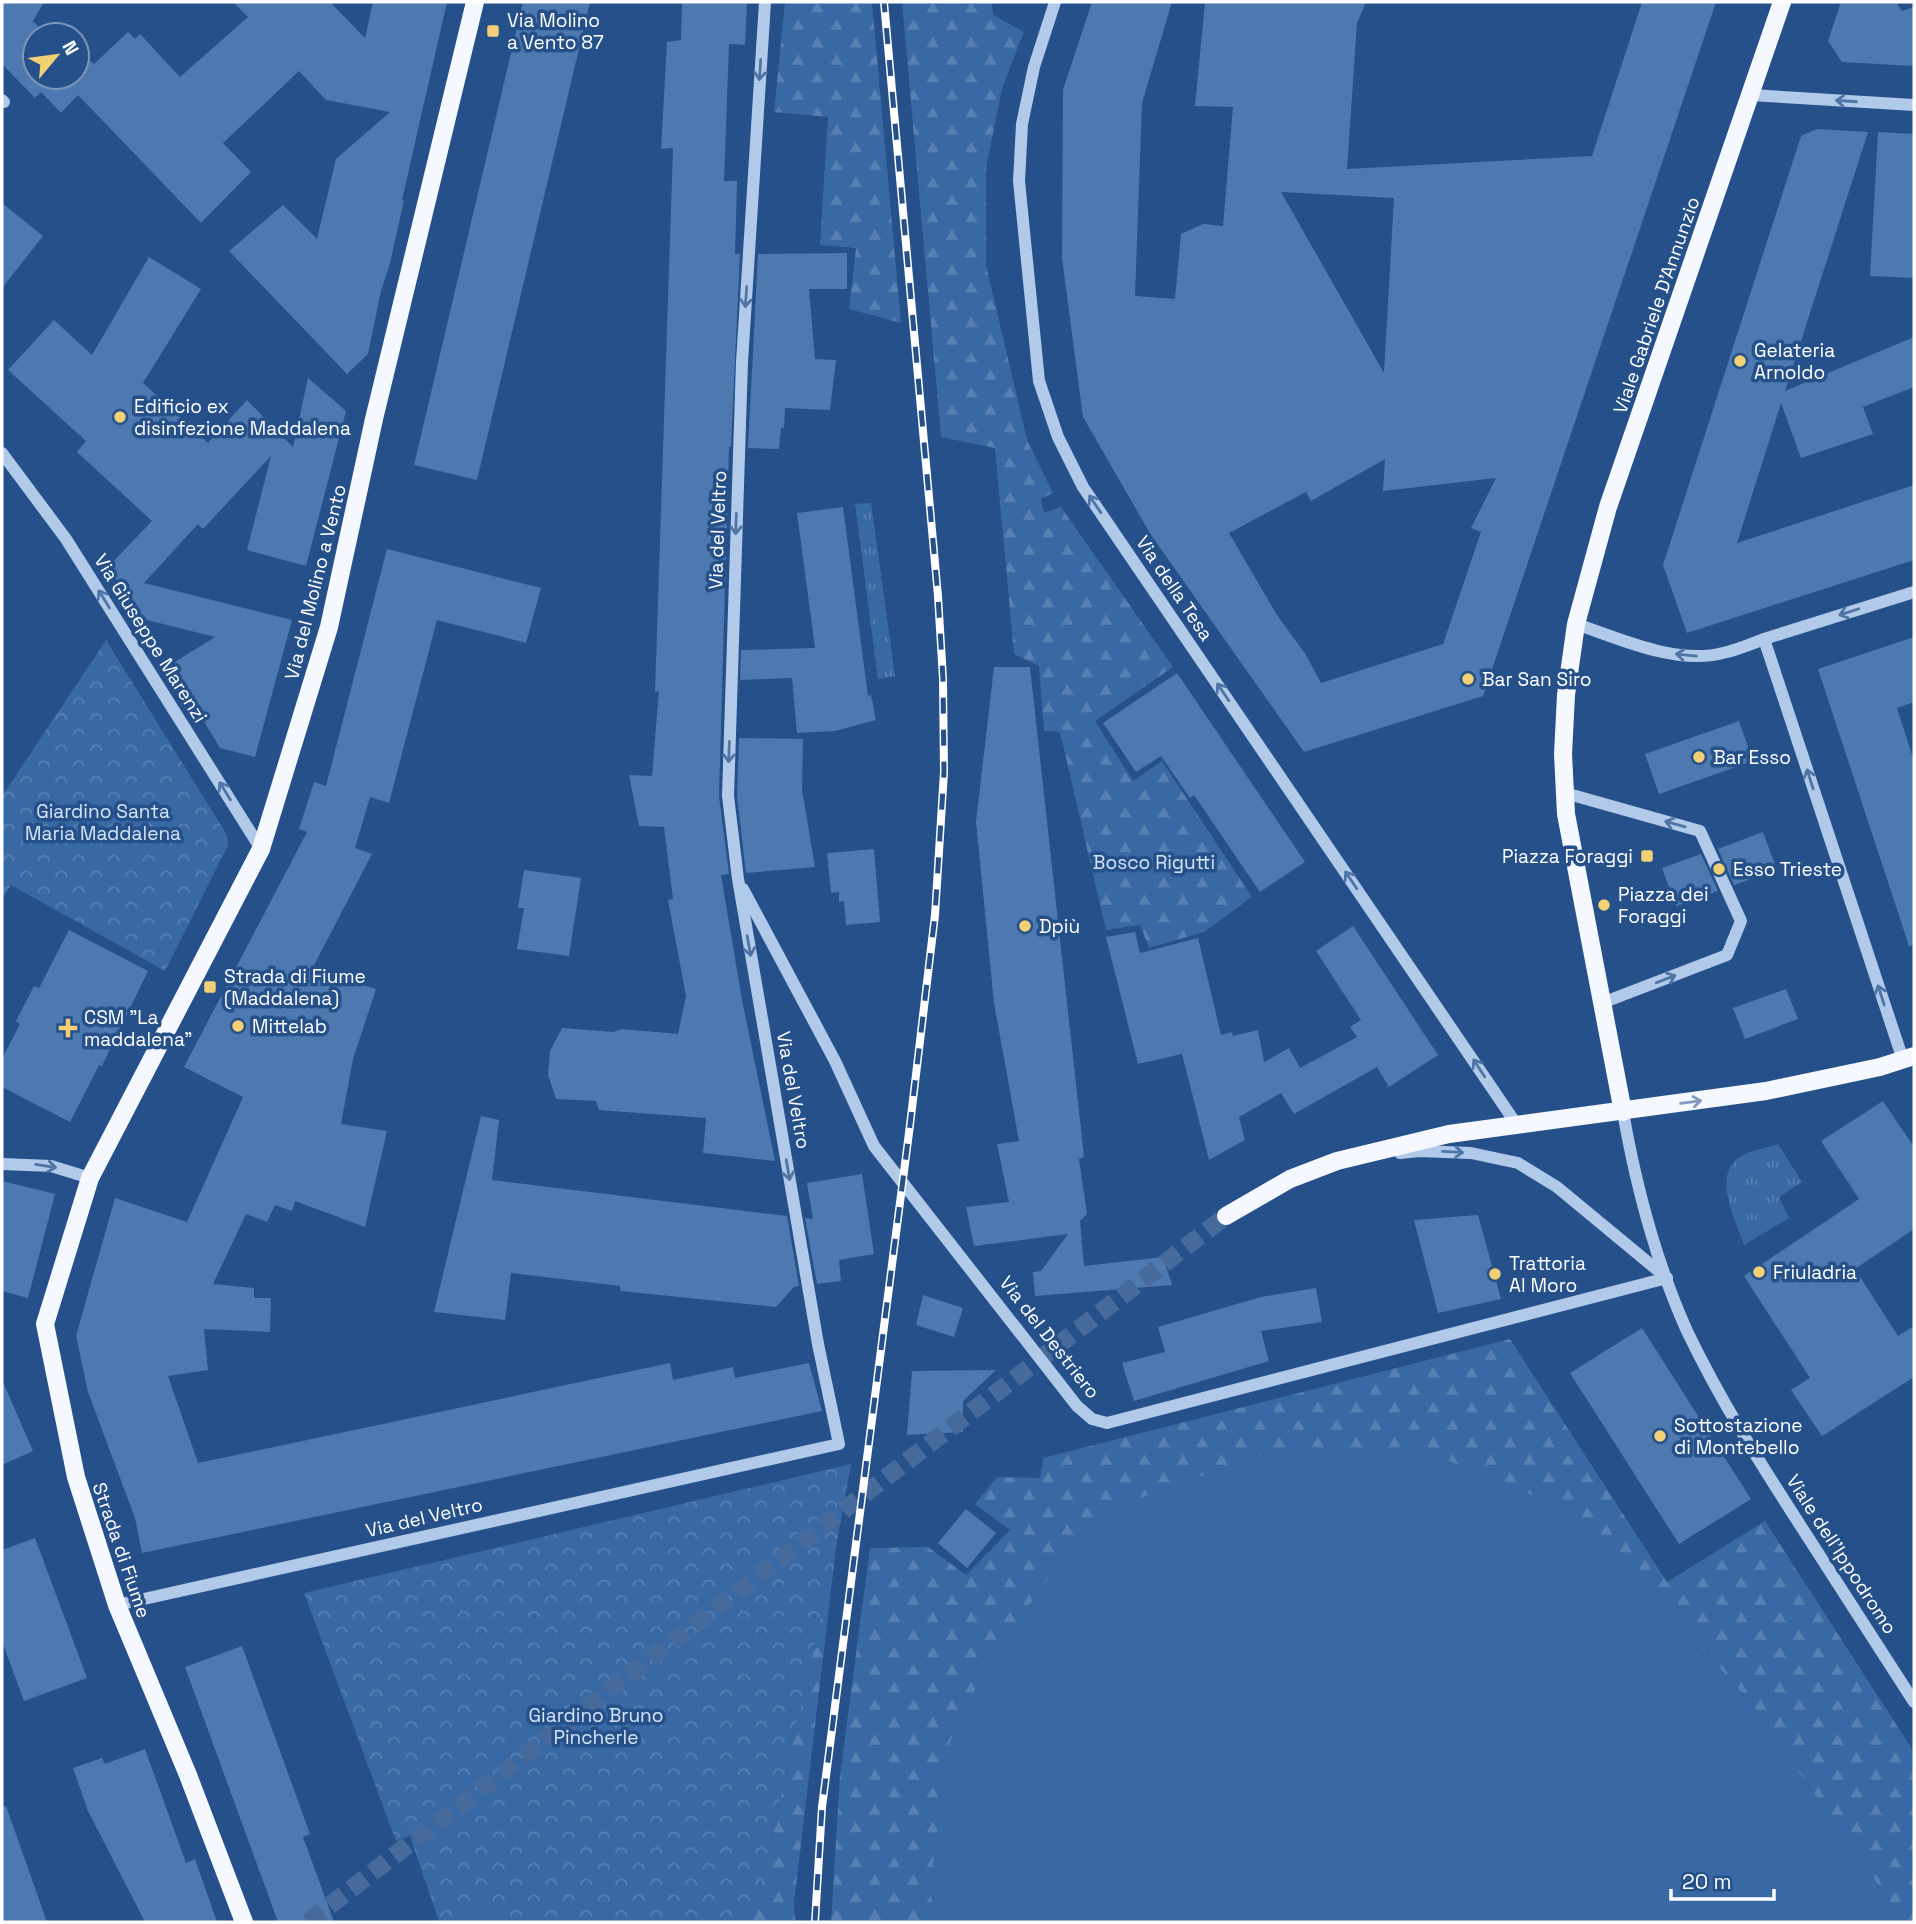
<svg xmlns="http://www.w3.org/2000/svg" width="1916" height="1924" font-family="'Space Grotesk',sans-serif">
<style>
.grass{fill:url(#grass-tufts)}
.forest{fill:url(#forest-firs)}
.park{fill:url(#park-crowns)}
.pitch{fill:#3969a5}
.building{fill:#4d79b0;fill-rule:evenodd}
.lines{fill:none;stroke-linecap:round;stroke-linejoin:round}
.major-tunnel{stroke:#466a9b;stroke-width:18;stroke-dasharray:18 9;stroke-linecap:butt}
.minor{stroke:#b1cae9;stroke-width:12}
.major{stroke:#f5f8fe;stroke-width:18}
.rail-casing{stroke:#fff;stroke-width:8}
.rail{stroke:#255089;stroke-width:5;stroke-dasharray:16;stroke-linecap:butt}
.oneway{stroke:#4f75a6}
.oneway2{stroke:#839cbe}
.poi-dot{fill:#f3d076;stroke:#255089;stroke-width:2.5}
.labels{text-anchor:middle;stroke-width:7;stroke-linejoin:round;paint-order:stroke}
.poi-label{font-size:19px;fill:#fff;stroke:#255089;text-anchor:start}
.street-label{font-size:19px;fill:#fff;stroke:#255089}
.park-label{font-size:19px;fill:#d6e5f7;stroke:#255089}
</style>
<defs>
<pattern id="grass-tufts" width="24" height="20" patternUnits="userSpaceOnUse" patternTransform="scale(1.75)"><rect width="24" height="20" fill="#3969a5"/><path d="M3 7l-1-3M5 7V3M7 7l1-3M15 17l-1-3M17 17v-4M19 17l1-3" fill="none" stroke="#5780b2"/></pattern>
<pattern id="forest-firs" width="22" height="20" patternUnits="userSpaceOnUse" patternTransform="scale(1.75)"><rect width="22" height="20" fill="#3969a5"/><path d="M5 1l3.5 6h-7zM16 11l3.5 6h-7z" fill="#5780b2"/></pattern>
<pattern id="park-crowns" width="20" height="18" patternUnits="userSpaceOnUse" patternTransform="scale(1.75)"><rect width="20" height="18" fill="#3969a5"/><path d="M2 6a3 3 0 1 1 6 0M12 15a3 3 0 1 1 6 0" fill="none" stroke="#5780b2"/></pattern>
</defs>
<rect width="100%" height="100%" fill="#255089"/>
<g class="grass">
<path d="M871,503l24,173 -17,3 -23,-175z"/>
<path d="M1778,1144l24,38 -23,15 10,21 -45,27c-8,-24 -31,-66 -7,-86 10,-8 29,-11 41,-15z"/>
</g>
<g class="forest">
<path d="M785,2h87l29,321 -52,-14 7,-61 -36,-3 8,-128 -54,-5z"/>
<path d="M902,2h90l1,13 31,17 -22,56 -16,80v97l41,175 26,53 -12,6 3,14 17,-6 112,160 -78,54 38,60 29,-20 90,136 -48,35 -55,16 -9,-23 -34,5 -46,-198 -16,-1 -5,-65 -25,-12 -19,-206 -54,-11z"/>
<path d="M1510,1339l157,243 98,-61 149,231v170h-10l-152,-217 -95,-108 -115,-98 -612,391 7,32h-106l9,-147 30,-227 58,-1 38,28 44,-45 -35,-26 22,-27 43,1 3,-20z"/>
<path d="M836,1548l-42,355 1,19h-42z"/>
</g>
<g class="park">
<path d="M106,640l121,195 1,10 -63,126 -154,-86 -9,14v-103z"/>
<path d="M851,1464l-15,84 -83,374h-314l-29,-86 -14,5 -92,-248z"/>
</g>
<g class="pitch">
<path d="M1420,1449l122,50 115,98 95,108 152,217h-967l-7,-32 17,-142 39,-82 73,-103 74,-63 144,-50z"/>
<path d="M481,1908l19,1 14,13h-46z"/>
</g>
<g class="building">
<path d="M2,2h42l-11,19 13,14h-11v42h42v-7l12,-10 5,4 34,-32 7,7 5,-5 40,43 68,-60 -15,-15h97l35,36 8,-36h74l-45,198 2,1 -14,62 -9,28 -13,63 -21,20 -118,-123 54,-46 34,34 19,-80 54,-47 -64,-12 -27,-29 -76,72 28,29 -50,51 -123,-128 -17,18 -20,-21 -6,6 -33,-34z"/>
<path d="M523,2h67l-113,478 -63,-15z"/>
<path d="M682,2h65l-2,43 -16,-1 -5,137h13l-2,73h5l-9,193h-2l-10,349 10,78 -8,1 21,125 33,161 -72,-8 3,-35 -107,-8 -3,-9 -40,-2 -8,-24 2,-24 12,-23 51,4 9,-3 56,5 8,-38 -18,-96 5,-1 -9,-72 -25,-1 -10,-51 23,1 7,-85 -4,1 18,-544 -12,1 6,-107 14,-2z"/>
<path d="M1092,2h80l-30,101 -7,193 40,3 6,-65 22,-10 20,2 10,-119 -38,-1 10,-104h161l-9,21 -10,146 245,-13 50,-154h74l-233,694 -179,56 -153,-217 -68,-118 -21,-159 1,-168zM1281,192l113,6 -10,175zM1385,459l-2,32 113,-13 -25,50 10,4 -38,112 -122,39 -15,-28 -29,-40 -48,-82 77,-41 5,9z"/>
<path d="M1841,2h55l6,9 12,-4v59l-72,-4 -14,-21z"/>
<path d="M1817,129l51,3 -83,259 129,-54v50l-51,20 10,27 -72,24 -20,-55 -44,140 177,-58v75l-227,73 -24,-68 138,-429z"/>
<path d="M1878,132l36,2v144l-44,-2z"/>
<path d="M2,203l41,33 -41,52z"/>
<path d="M847,253v36h-38l6,70 21,1 -6,50 -45,-2 -1,20h-3l-2,21 -31,-1 10,-194z"/>
<path d="M149,257l52,32 -58,94 65,60 39,-43 46,47 15,-69 38,33 -40,155 -59,-16 24,-94 -68,73 -5,-5 -54,59 148,37 -37,137 -35,-9 -50,-83 45,-28 -76,-19 -31,-51 44,-46 -75,-69 9,-11 -78,-71 46,-50 38,35z"/>
<path d="M843,507l25,189 3,-1 5,25 -41,11 -38,2 -5,-55 -52,2 1,-30 74,-2 -18,-135z"/>
<path d="M387,549l154,39 -15,55 -89,-23 -48,183 -19,-6 -15,51 17,6 -60,115 64,20 -23,70 -12,65 46,7 -22,96 -70,-26 -3,10 -17,-6 -8,17 -21,-8 -33,70 41,4v10h17l-1,34 -66,-3 4,41 -40,6 30,87 472,-100 3,17 60,-13 2,11 74,-15 13,48 -680,142 -7,-35 -47,-126 -12,-56 39,-138 72,24 56,-125 -59,-30 123,-235 -8,-3 15,-47 12,4z"/>
<path d="M1914,637v65l-17,6 17,53v184l-5,1 -91,-277z"/>
<path d="M994,667h36l54,490 -5,2 8,55 -7,7 4,45 79,-9 9,28 -137,11 -2,-24 8,-1 27,-37 -94,12 -8,-39 43,-5 -12,-58 22,-3 -25,-138 -18,-181z"/>
<path d="M1177,673l128,189 -45,30 -66,-97 -4,3 -29,-42 -25,16 -33,-49z"/>
<path d="M1739,721l14,40 -94,33 -14,-40z"/>
<path d="M739,738l64,1 -1,51 13,77 -69,6 -9,-77z"/>
<path d="M1763,832l14,38 -43,15 -16,-36z"/>
<path d="M874,849l6,73 -34,3 -2,-24 -5,1v-10l-8,1 -4,-40z"/>
<path d="M1701,854l17,37 -42,15 -14,-38z"/>
<path d="M524,870l57,8 -12,78 -52,-7 7,-41h-6z"/>
<path d="M1353,926l85,129 -49,32 -12,-20 -83,47 -13,-21 -42,24 6,23 -36,20 -27,-106 -44,10 -32,-127 29,-5 5,21 58,-15 23,97 11,-3 1,4 25,-6 6,32 25,-14 11,20 57,-31 -7,-10 11,-7 -45,-69z"/>
<path d="M69,930l79,41 -46,95 -3,-1 -29,57 -68,-35v-28l18,-35 -4,-3 18,-35 5,2z"/>
<path d="M1786,989l12,30 -53,20 -12,-31z"/>
<path d="M1883,1101l31,46v82l-59,40 43,67 16,-10v51l-92,59 -31,-46 19,-12 -66,-102 115,-77 -38,-58z"/>
<path d="M481,1116l18,4 -7,60 295,36 12,70 -5,1 -18,20 -155,-16 -1,-5 -109,-13 -6,47 -71,-8z"/>
<path d="M862,1174l12,80 -35,6 2,21 -24,3 -12,-66 8,1 -6,-36z"/>
<path d="M2,1181l53,13 -27,104 -26,-7z"/>
<path d="M1478,1215l23,84 -63,14 -24,-93z"/>
<path d="M1316,1288l6,34 -61,9 8,30 -135,40 -12,-38 43,-11 -7,-25 103,-30z"/>
<path d="M923,1295l40,13 -9,29 -38,-12z"/>
<path d="M1642,1328l109,171 -72,45 -109,-171z"/>
<path d="M996,1370l-33,31v31l-56,3 5,-64z"/>
<path d="M2,1380l31,71 -31,14z"/>
<path d="M966,1509l30,24 -29,35 -29,-25z"/>
<path d="M35,1538l52,140 -63,23 -22,-60v-91z"/>
<path d="M242,1646l68,188 -7,3 31,85h-56l-93,-255z"/>
<path d="M145,1749l41,114 9,-4 22,63h-72l-57,-111 -15,-43 29,-10 3,6z"/>
<path d="M6,1806l41,116h-45v-115z"/>
</g>
<g class="lines">
<path class="major-tunnel" d="M308,1922l918,-706"/>
<g class="minor">
<path d="M1055,2l-21,65 -12,57 -3,57 20,200 19,56 25,50 434,638"/>
<path d="M1751,95l163,10"/>
<path d="M2,100l2,2"/>
<path d="M2,453l64,86 195,310"/>
<path d="M1576,624c45,15 99,41 147,29 14,-3 28,-9 41,-14l139,421"/>
<path d="M1764,639l150,-47"/>
<path d="M1565,793l135,38 41,90 -14,34 -125,48"/>
<path d="M743,889l92,172 39,85 203,260 15,13 15,4 560,-145"/>
<path d="M1623,1112c13,74 33,150 64,219 33,69 73,132 115,197 37,58 75,116 112,174"/>
<path d="M1400,1153l20,-2 51,2 47,10 39,24 110,91"/>
<path d="M2,1164l49,2 39,12"/>
<path d="M117,1605l722,-161 -21,-100 -80,-465 -10,-83 14,-434 23,-360"/>
</g>
<g class="major">
<path d="M1623,1112l-57,-298 -3,-60 3,-59 10,-71 32,-117 174,-505"/>
<path d="M1226,1216l64,-37 47,-18 112,-27 317,-43 114,-24 34,-11"/>
<path d="M244,1922l-56,-147 -71,-170 -41,-128 -31,-153 45,-146 171,-329 68,-222 45,-208 101,-417"/>
</g>
<defs>
<path id="rail" d="M815,1922l7,-115 88,-682 25,-210 9,-143 -1,-93 -5,-83 -54,-594"/>
</defs>
<use href="#rail" class="rail-casing"/>
<use href="#rail" class="rail"/>
</g>
<defs><path id="oneway-shaft" d="M-6 0H5M1.5-3L5.5 0L1.5 3" fill="none" stroke-width="1.6" stroke-linecap="round" stroke-linejoin="round" transform="scale(1.75)"/></defs>
<g class="oneway">
<use href="#oneway-shaft" transform="translate(760 70) rotate(94)"/>
<use href="#oneway-shaft" transform="translate(1846 101) rotate(-176)"/>
<use href="#oneway-shaft" transform="translate(746 297) rotate(94)"/>
<use href="#oneway-shaft" transform="translate(1095 504) rotate(-124)"/>
<use href="#oneway-shaft" transform="translate(736 524) rotate(92)"/>
<use href="#oneway-shaft" transform="translate(104 599) rotate(-122)"/>
<use href="#oneway-shaft" transform="translate(1849 612) rotate(162)"/>
<use href="#oneway-shaft" transform="translate(1686 655) rotate(-174)"/>
<use href="#oneway-shaft" transform="translate(1223 692) rotate(-124)"/>
<use href="#oneway-shaft" transform="translate(729 752) rotate(92)"/>
<use href="#oneway-shaft" transform="translate(1810 779) rotate(-108)"/>
<use href="#oneway-shaft" transform="translate(225 791) rotate(-122)"/>
<use href="#oneway-shaft" transform="translate(1675 824) rotate(-164)"/>
<use href="#oneway-shaft" transform="translate(1351 880) rotate(-124)"/>
<use href="#oneway-shaft" transform="translate(749 946) rotate(80)"/>
<use href="#oneway-shaft" transform="translate(1666 979) rotate(-21)"/>
<use href="#oneway-shaft" transform="translate(1881 995) rotate(-108)"/>
<use href="#oneway-shaft" transform="translate(1479 1068) rotate(-123)"/>
<use href="#oneway-shaft" transform="translate(1453 1152) rotate(3)"/>
<use href="#oneway-shaft" transform="translate(46 1166) rotate(9)"/>
<use href="#oneway-shaft" transform="translate(788 1170) rotate(80)"/>
</g>
<use class="oneway2" href="#oneway-shaft" transform="translate(1691 1102) rotate(-8)"/>
<g class="poi-dot">
<rect x="486" y="24" width="14" height="14" rx="3.5"/>
<circle cx="1740" cy="361" r="7"/>
<circle cx="120" cy="417" r="7"/>
<circle cx="1468" cy="679" r="7"/>
<circle cx="1699" cy="757" r="7"/>
<rect x="1640" y="849" width="14" height="14" rx="3.5"/>
<circle cx="1719" cy="869" r="7"/>
<circle cx="1604" cy="905" r="7"/>
<circle cx="1025" cy="926" r="7"/>
<rect x="203" y="980" width="14" height="14" rx="3.5"/>
<circle cx="238" cy="1026" r="7"/>
<path d="M64.5 1017.5h7v7h7v7h-7v7h-7v-7h-7v-7h7z"/>
<circle cx="1759" cy="1272" r="7"/>
<circle cx="1495" cy="1274" r="7"/>
<circle cx="1660" cy="1436" r="7"/>
</g>
<g class="labels">
<g class="poi-label">
<text x="507" y="27">Via Molino<tspan x="507" dy="22">a Vento 87</tspan></text>
<text x="1754" y="357">Gelateria<tspan x="1754" dy="22">Arnoldo</tspan></text>
<text x="134" y="413">Edificio ex<tspan x="134" dy="22">disinfezione Maddalena</tspan></text>
<text x="1482" y="686">Bar San Siro</text>
<text x="1713" y="764">Bar Esso</text>
<text x="1633" y="863" text-anchor="end">Piazza Foraggi</text>
<text x="1733" y="876">Esso Trieste</text>
<text x="1618" y="901">Piazza dei<tspan x="1618" dy="22">Foraggi</tspan></text>
<text x="1039" y="933">Dpiù</text>
<text x="224" y="983">Strada di Fiume<tspan x="224" dy="22">(Maddalena)</tspan></text>
<text x="84" y="1024">CSM "La<tspan x="84" dy="22">maddalena"</tspan></text>
<text x="252" y="1033">Mittelab</text>
<text x="1509" y="1270">Trattoria<tspan x="1509" dy="22">Al Moro</tspan></text>
<text x="1773" y="1279">Friuladria</text>
<text x="1674" y="1432">Sottostazione<tspan x="1674" dy="22">di Montebello</tspan></text>
</g>
<g class="street-label">
<text transform="translate(1656 305) rotate(-71)" y="7">Viale Gabriele D'Annunzio</text>
<text transform="translate(717 530) rotate(-88)" y="7">Via del Veltro</text>
<text transform="translate(315 582) rotate(-76)" y="7">Via del Molino a Vento</text>
<text transform="translate(1175 588) rotate(56)" y="7">Via della Tesa</text>
<text transform="translate(151 638) rotate(58)" y="7">Via Giuseppe Marenzi</text>
<text transform="translate(794 1090) rotate(80)" y="7">Via del Veltro</text>
<text transform="translate(1050 1337) rotate(52)" y="7">Via del Destriero</text>
<text transform="translate(424 1517) rotate(-13)" y="7">Via del Veltro</text>
<text transform="translate(122 1550) rotate(71)" y="7">Strada di Fiume</text>
<text transform="translate(1842 1554) rotate(57)" y="7">Viale dell'Ippodromo</text>
</g>
<g class="park-label">
<text x="103" y="818">Giardino Santa<tspan x="103" dy="22">Maria Maddalena</tspan></text>
<text x="1154" y="869">Bosco Rigutti</text>
<text x="596" y="1722">Giardino Bruno<tspan x="596" dy="22">Pincherle</tspan></text>
</g>
</g>
<rect width="1916" height="1924" fill="none" stroke="#ffffff" stroke-width="7"/>
<g transform="translate(56 56) rotate(61)"><circle r="33" fill="#255089" stroke="#7c96b8" stroke-width="2"/>
<path d="M0-5L12 26L0 18L-12 26Z" fill="#f3d076"/>
<text y="-10" font-size="19" font-weight="bold" text-anchor="middle" fill="#ffffff">N</text>
</g>
<path d="M1671 1889v10h103v-10" fill="none" stroke="#ffffff" stroke-width="3.5"/>
<text x="1682" y="1889" font-size="21" fill="#ffffff" stroke="#255089" stroke-width="5" paint-order="stroke">20 m</text>
</svg>
